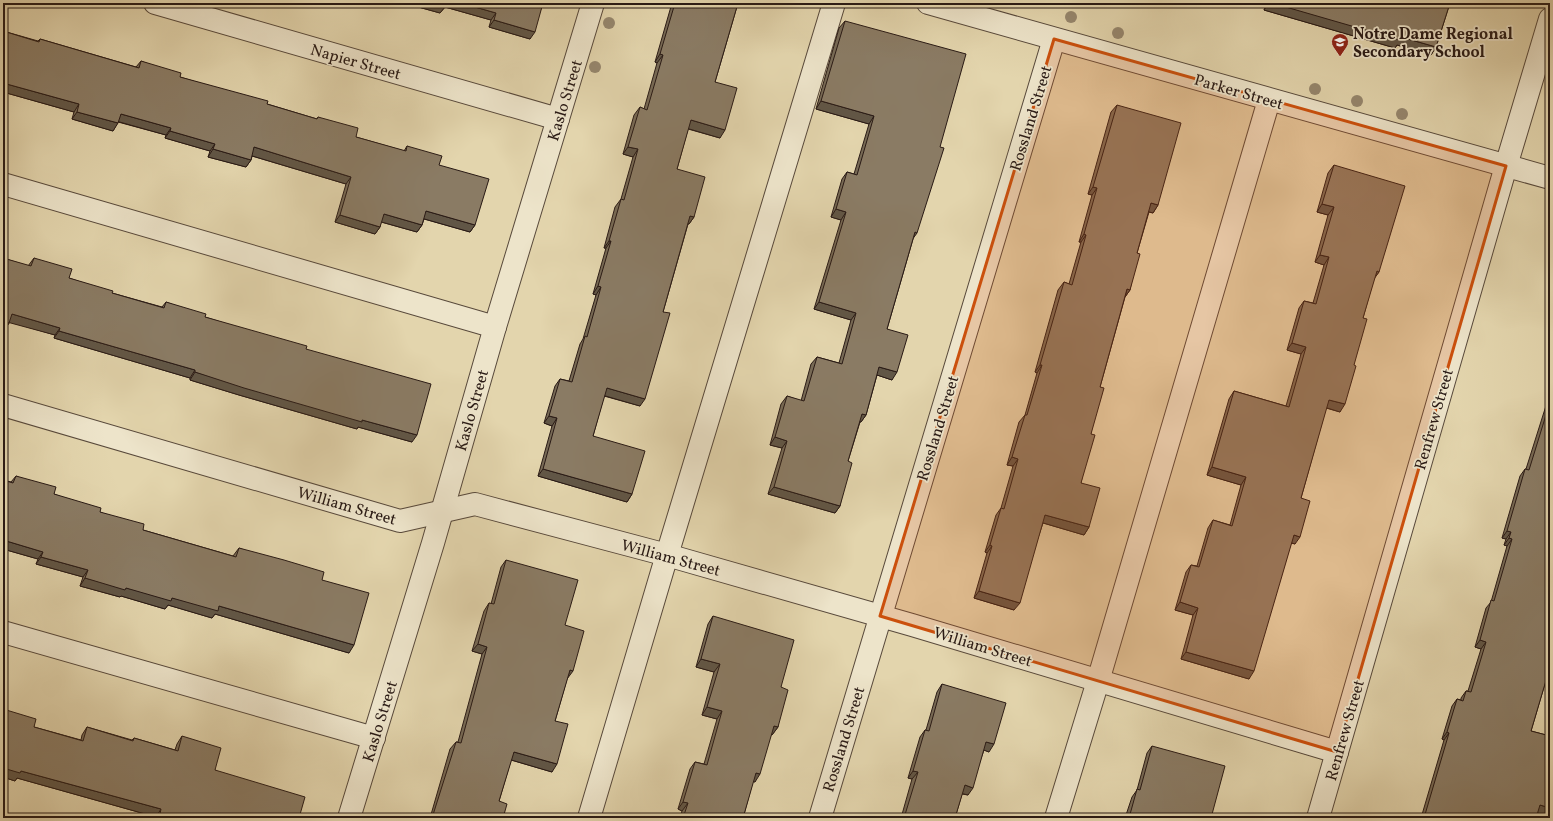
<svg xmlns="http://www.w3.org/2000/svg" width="1553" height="821" font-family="Vollkorn,serif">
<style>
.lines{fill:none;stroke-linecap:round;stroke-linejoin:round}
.minor-casing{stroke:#58493b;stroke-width:24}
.minor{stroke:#ede4ca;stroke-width:22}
.tree{fill:#96876e}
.wall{fill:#776a56;stroke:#291a15}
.shaded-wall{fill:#615646;stroke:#291a15}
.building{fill:#8a7b64;stroke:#291a15}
.marked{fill:#cb500d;fill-opacity:0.2;stroke:#cb500d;stroke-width:3;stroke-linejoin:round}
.labels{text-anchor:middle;stroke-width:3.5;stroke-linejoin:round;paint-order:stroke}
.poi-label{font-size:16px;font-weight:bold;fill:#291a15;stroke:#ede4ca;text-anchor:start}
.street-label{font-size:16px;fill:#291a15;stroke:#ede4ca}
</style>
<rect width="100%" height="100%" fill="#e3d5ad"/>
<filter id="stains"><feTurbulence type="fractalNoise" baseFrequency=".005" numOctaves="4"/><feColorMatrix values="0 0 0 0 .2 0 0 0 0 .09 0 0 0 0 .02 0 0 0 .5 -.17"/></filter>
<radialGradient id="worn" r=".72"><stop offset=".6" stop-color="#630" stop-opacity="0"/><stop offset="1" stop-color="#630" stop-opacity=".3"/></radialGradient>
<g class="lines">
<defs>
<g id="minor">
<path d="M155,3l403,116"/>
<path d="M928,3l622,175"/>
<path d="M3,184l492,143"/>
<path d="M3,405l397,116 75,-17 192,51 245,70 425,127"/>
<path d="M3,632l371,106"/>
<path d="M349,818l84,-275 62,-216 98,-324"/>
<path d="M589,818l78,-263 167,-552"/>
<path d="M820,818l234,-779"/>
<path d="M1056,818l42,-137 171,-581"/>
<path d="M1318,818l188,-652 44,-147"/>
</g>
</defs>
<use href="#minor" class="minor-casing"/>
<use href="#minor" class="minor"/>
</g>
<g class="tree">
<circle cx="1071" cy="17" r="6"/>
<circle cx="609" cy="23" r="6"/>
<circle cx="1118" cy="33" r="6"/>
<circle cx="595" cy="67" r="6"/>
<circle cx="1315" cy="89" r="6"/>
<circle cx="1357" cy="101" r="6"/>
<circle cx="1402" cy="114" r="6"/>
</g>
<g class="wall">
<path d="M404,3h139l-13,36 -41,-12 2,-7 -46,-13 -5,6z"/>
<path d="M672,3h66l-23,79 5,56 -32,-9 -11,40 17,48 -5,7h-1l-25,88 -23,94 -36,-10 -11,40 39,58 -5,8 -89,-26 14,-50 -8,-3 11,-37 5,-7 9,2 11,-37 3,-5 13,-44 -3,-1 13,-46h-2l11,-41 6,-8 12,-42 -10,-3 11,-39 6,-8 4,2 13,-46 -2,-1z"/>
<path d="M1266,3h184l-14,44 -5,8 -34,-10 -2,3 -131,-38z"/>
<path d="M845,21l68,218 -26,90 5,51 -15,-5 -11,40 -5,7h-1l-12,39 -8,45 -5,7 -67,-19 14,-46 -12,-3 11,-41 6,-8 14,5 10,-37 6,-7 22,6 12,-43 -37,-11 27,-89 -10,-3 11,-38 5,-7 7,2 15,-50 -53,-15 23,-81z"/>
<path d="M3,31l35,10 2,-2 96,28 5,-6 39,16 87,27 50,15 1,-2 38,20 48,14 3,-5 32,19 36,60 -5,7 -46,-13 -2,6 -5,7 -36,-10 -1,5 -5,7 -40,-12 11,-38 -94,-28 -1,4 -5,7 -38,-10 2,-6 -45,-13 1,-3 -48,-13 -5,9 -41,-12 2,-7 -71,-20z"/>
<path d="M1117,105l41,100 -5,8 -4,-1 -12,41 -7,37 -5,7 -25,90 -19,96 8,44 -5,8 -41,-12 -29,87 -40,-12 13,-45 -2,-1 11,-37 5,-7 12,-42 -6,-1 12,-43 6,-7 12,-42 -2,-1 23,-82 6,-8 5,2 12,-42h-2l13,-47 -4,-1 23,-82z"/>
<path d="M1334,165l45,107 -5,6 -11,40 -23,94 -14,-4 -25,90 -6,46 -4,-1 -42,136 -68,-20 12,-44 -18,-5 11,-38 5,-7 6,1 11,-38 5,-8 17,5 11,-40 -34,-10 22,-76 5,-8 52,15 15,-52 -14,-4 12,-42 5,-7 9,2 11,-38 -9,-3 13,-47 -11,-3 11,-39z"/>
<path d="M3,258l25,8 6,-8 35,20 43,15 50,14 4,-5 39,15 101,32 106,93 -54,-15 -1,2 -118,-34 -49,-15v-2l-136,-40 1,-3 -45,-13 -6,8h-1z"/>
<path d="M1550,393v277h-1l-18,61 19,5v81l-13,-4 -1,5h-115l23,-78 -2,-1 10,-33 5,-7 4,1v-2l5,-7h2l13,-42 -6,-2 11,-39 5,-6 16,-56 -3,-1 2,-6 -4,-1 18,-62 5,-7h1z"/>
<path d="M16,476l38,18 46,18 43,18 90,26 6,-8 83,32 27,73 -134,-39 -3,4 -44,-13 -3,4 -44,-13 -1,1 -40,-11 3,-9 -47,-13 2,-5 -35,-10v-69l8,2z"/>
<path d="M506,560l59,65 2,54 -12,42 -3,51 -41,-12 -12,41 4,17h-73l20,-69 6,-7h2l24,-88 -10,-3 12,-40 5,-8 2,1 10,-37z"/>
<path d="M713,616l68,71 -3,40 -6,8 -1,-1 -16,48 -2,-1 -10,37h-63l2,-7 -4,-2 12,-40 5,-7 9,2 13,-45 -15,-4 12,-43 -18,-5 12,-43z"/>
<path d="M942,684l47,68 -5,-2 -16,45 -6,-1 -7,24h-54l11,-39 -4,-1 12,-41 5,-7h1l11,-38z"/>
<path d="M3,709l31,18 47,13 1,-5 5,-8 45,13 2,-2 41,12 2,-6 5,-8 33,34 84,48h-144l1,-1 -139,-39 -2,3 -12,-4z"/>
<path d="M1152,746l59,72h-86l7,-21 5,-7 10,-37z"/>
</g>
<g class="shaded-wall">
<path d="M404,3h57l35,10 -5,7 -46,-13 -5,6z"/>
<path d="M1269,3h3l129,34 35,10 -5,8 -34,-10 -2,3 -131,-38z"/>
<path d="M494,20l41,12 -5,7 -41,-12z"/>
<path d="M660,54l3,1 -6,8 -2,-1z"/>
<path d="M3,83l76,21 -5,8 -71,-20z"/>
<path d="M821,101l53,15 -5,8 -53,-15z"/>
<path d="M77,112l41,11 -5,8 -41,-12z"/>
<path d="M121,114l50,14 -5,7 -50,-14z"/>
<path d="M691,120l34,10 -5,8 -34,-10z"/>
<path d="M170,131l45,13 -5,7 -45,-13z"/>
<path d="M254,147l97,30 -5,7 -97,-29z"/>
<path d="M628,147l10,2 -5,8 -10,-3z"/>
<path d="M213,149l38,11 -5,7 -38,-10z"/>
<path d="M1093,187l4,1 -5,7 -4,-1z"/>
<path d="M1151,203l7,2 -5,8 -7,-2z"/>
<path d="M1322,204l12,3 -6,8 -11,-3z"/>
<path d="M836,209l10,3 -5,8 -10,-3z"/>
<path d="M426,211l49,14 -5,7 -49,-14z"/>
<path d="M384,214l38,11 -5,7 -39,-11z"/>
<path d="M340,215l40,12 -5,7 -40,-12z"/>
<path d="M690,216l4,1 -5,7 -4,-1z"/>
<path d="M915,232l2,1 -5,7z"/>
<path d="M1084,234l2,1 -5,7h-2z"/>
<path d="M609,241h2l-5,7h-2z"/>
<path d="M1320,255l9,2 -5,8 -9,-3z"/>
<path d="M1377,271l2,1 -5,7z"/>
<path d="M598,286l3,1 -5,8 -3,-1z"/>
<path d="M1127,289l3,1 -5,7z"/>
<path d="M819,302l37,11 -5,7 -37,-11z"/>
<path d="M12,314l48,14 -5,7 -48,-13z"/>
<path d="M3,321l6,2 -5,7h-1z"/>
<path d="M59,331l136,39 -5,8 -136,-40z"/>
<path d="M1292,343l14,4 -5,7 -14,-4z"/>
<path d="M1040,365h2l-5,8 -2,-1z"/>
<path d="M879,367l18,5 -5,8 -18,-6z"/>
<path d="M195,372l167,48 55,15 -5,7 -54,-15 -1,2 -118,-34 -49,-15z"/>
<path d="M607,388l38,11 -5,7 -38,-11z"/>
<path d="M1329,400l16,4 -5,8 -16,-5z"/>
<path d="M862,414l4,1 -5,7 -4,-1z"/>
<path d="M549,416l8,2 -5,8 -8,-3z"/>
<path d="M775,437l12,4 -5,7 -12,-3z"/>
<path d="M1012,457l6,2 -5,7 -6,-1z"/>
<path d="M1212,467l34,10 -5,8 -34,-10z"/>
<path d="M543,469l89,25 -5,8 -89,-26z"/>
<path d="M774,487l66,19 -5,7 -67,-19z"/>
<path d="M1045,515l44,12 -5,8 -44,-13z"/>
<path d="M1507,531l4,1 -5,7 -4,-1z"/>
<path d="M1294,535l6,2 -5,7 -6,-2z"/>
<path d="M1509,538l3,1 -5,7 -3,-1z"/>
<path d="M3,540l40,12 -5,7 -35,-10z"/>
<path d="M990,545l2,1 -5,7 -2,-1z"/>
<path d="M41,557l47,13 -5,7 -47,-13z"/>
<path d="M85,578l41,10 46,10 47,8 135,39 -5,8 -134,-39 -3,4 -44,-13 -3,4 -44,-13 -1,1 -40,-11z"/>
<path d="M979,591l41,12 -6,7 -40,-12z"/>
<path d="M1180,602l18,6 -5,7 -18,-5z"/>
<path d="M1480,640l6,2 -5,7 -6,-2z"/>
<path d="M478,644l9,3 -5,7 -10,-3z"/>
<path d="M1186,652l68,19 -5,8 -68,-20z"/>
<path d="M701,659l19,5 -6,8 -18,-5z"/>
<path d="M570,670l3,1 -6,8z"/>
<path d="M707,707l15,4 -5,8 -15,-4z"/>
<path d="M774,726l4,1 -6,8 -4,-1z"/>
<path d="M1447,732l2,1 -5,7 -2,-1z"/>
<path d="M986,742l8,2 -5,8 -8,-3z"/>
<path d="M514,752l43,12 -5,8 -44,-13z"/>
<path d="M3,768l18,3 140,38 -5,8 -139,-39 -2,3 -12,-4z"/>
<path d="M913,771l5,1 -6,7 -4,-1z"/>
<path d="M756,773l4,1 -5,8 -5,-1z"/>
<path d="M965,785l8,3 -5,7 -8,-2z"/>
<path d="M683,802l5,1 -6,8 -4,-2z"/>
<path d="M1540,805l10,3v9l-15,-5z"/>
<path d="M160,814l15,4h-18z"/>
</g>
<g class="building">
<path d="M435,3h11v3z"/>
<path d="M461,3h82l-8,29 -41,-12 2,-7z"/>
<path d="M675,3h63l-23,79 22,6 -12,42 -34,-10 -14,49 28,8 -11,40 -4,-1 -27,96 7,1 -25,86 -38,-11 -14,48 52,15 -13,43 -89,-25 14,-51 -8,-2 11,-37 12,3 13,-46 2,1 14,-50 -3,-1 13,-45h-2l12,-42 3,1 14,-51 -10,-2 12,-40 7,3 16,-55 -3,-1z"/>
<path d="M1272,3h178l-14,44 -35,-10 -1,3z"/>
<path d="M845,21l121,33 -26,93 4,1 -27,85 -2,-1 -28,97 21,6 -11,37 -18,-5 -13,48 -4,-1 -14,47 4,2 -12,43 -66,-19 13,-46 -12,-4 12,-41 17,5 13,-44 25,7 14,-51 -37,-11 27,-90 -10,-3 11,-37 10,3 17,-59 -53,-15z"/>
<path d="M3,31l36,11 1,-3 99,29 2,-7 40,12 -1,4 88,24 -1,3 50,15 1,-2 40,11 -2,9 50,14 1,-5 35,10 -3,9 50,14 -14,46 -49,-14 -4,14 -38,-11 -4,13 -40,-12 11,-38 -97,-30 -3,13 -38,-11 2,-5 -45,-13 1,-3 -50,-14 -3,9 -41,-11 2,-8 -76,-21z"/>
<path d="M1117,105l64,18 -23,82 -7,-2 -14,50 3,1 -10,36 -3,-1 -27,98 4,1 -13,46 4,1 -14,48 19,5 -11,39 -44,-12 -25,88 -41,-12 13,-45 -2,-1 11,-37 3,1 14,-50 -6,-2 13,-42h2l15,-50h-2l24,-83 8,3 14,-50 -2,-1 13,-46 -4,-1z"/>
<path d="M1334,165l71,21 -26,86 -2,-1 -14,47 4,1 -13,46 2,1 -11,38 -16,-4 -28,98 9,3 -10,36 -6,-2 -40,136 -68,-19 12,-44 -18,-6 11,-37 8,2 14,-47 19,6 14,-49 -34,-10 22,-76 55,16 17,-60 -14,-4 12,-42 12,3 13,-47 -9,-2 14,-48 -12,-3z"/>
<path d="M3,258l28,8 3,-8 38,11 -3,9 44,13 -1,2 52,15 2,-6 40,12 -1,3 102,29 -1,3 125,35 -14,51 -55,-15v2l-118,-34 -49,-16v-2l-136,-39 1,-3 -48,-14 -3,9 -6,-2z"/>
<path d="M1550,402v265l-19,64 19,5v72l-10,-3 -4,13h-112l25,-85 -2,-1 10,-33 6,2 3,-10 5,1 15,-50 -6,-2 11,-40 3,1 18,-62 -3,-1 2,-6 -4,-1 18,-62 4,1z"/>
<path d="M16,476l40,11 -2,7 47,14 -1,4 44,12 -1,6 93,27 3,-9 45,12 40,12 -2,8 47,13 -15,52 -135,-39 -1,5 -46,-13 -1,3 -45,-13 -1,2 -40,-12 3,-8 -47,-13 2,-5 -40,-12v-60l10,3z"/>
<path d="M506,560l72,20 -13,45 19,6 -11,40 -3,-1 -15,51 13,3 -11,40 -43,-12 -15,49 8,3 -4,14h-71l24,-76 5,1 26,-96 -9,-3 11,-41 5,1z"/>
<path d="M713,616l81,24 -13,47 7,3 -10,37 -4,-1 -14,48 -4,-1 -13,45h-60l5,-15 -5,-1 12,-40 12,3 15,-54 -15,-4 13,-43 -19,-5z"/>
<path d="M942,684l64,19 -12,41 -8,-2 -13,46 -8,-3 -10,33h-51l14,-46 -5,-1 12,-41 4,1z"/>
<path d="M3,709l33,10 -2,8 49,14 4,-14 46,14 1,-3 44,13 4,-15 39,12 -6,22 90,27 -6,21h-124l-15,-4 1,-5 -140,-38 -1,2 -17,-5z"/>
<path d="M1152,746l73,20 -14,52h-82l8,-29 3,1z"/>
</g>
<path class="marked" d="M1054,39l452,127 -169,586 -457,-136z"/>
<defs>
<symbol id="school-pin" viewBox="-11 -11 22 30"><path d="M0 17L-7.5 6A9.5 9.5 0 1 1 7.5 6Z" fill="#8f2418" stroke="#ede4ca"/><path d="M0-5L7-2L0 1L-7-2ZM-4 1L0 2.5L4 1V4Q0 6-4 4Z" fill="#fff"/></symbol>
</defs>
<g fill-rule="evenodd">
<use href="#school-pin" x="1330" y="32" width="20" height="27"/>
</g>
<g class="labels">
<g class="poi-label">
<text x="1353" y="39">Notre Dame Regional<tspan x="1353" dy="18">Secondary School</tspan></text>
</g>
<g class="street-label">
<text transform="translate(356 61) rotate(16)" y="6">Napier Street</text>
<text transform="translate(1239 91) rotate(16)" y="6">Parker Street</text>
<text transform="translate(564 100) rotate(-73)" y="6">Kaslo Street</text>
<text transform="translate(1030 118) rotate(-73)" y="6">Rossland Street</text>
<text transform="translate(471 410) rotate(-74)" y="6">Kaslo Street</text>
<text transform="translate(1433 419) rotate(-74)" y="6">Renfrew Street</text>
<text transform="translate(937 428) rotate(-73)" y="6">Rossland Street</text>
<text transform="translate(347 505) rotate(16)" y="6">William Street</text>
<text transform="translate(671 557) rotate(15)" y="6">William Street</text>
<text transform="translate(983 646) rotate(17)" y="6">William Street</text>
<text transform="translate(379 721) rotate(-73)" y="6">Kaslo Street</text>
<text transform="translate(1344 730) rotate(-74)" y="6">Renfrew Street</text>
<text transform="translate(843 739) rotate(-73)" y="6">Rossland Street</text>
</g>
</g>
<rect width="1553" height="821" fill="none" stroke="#e3d5ad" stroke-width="16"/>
<rect x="4" y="4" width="1545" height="813" fill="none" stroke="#291a15" stroke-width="2"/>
<rect x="8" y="8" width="1537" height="805" fill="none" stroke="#291a15"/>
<rect width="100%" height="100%" filter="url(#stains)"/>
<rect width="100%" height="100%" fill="url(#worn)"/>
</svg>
